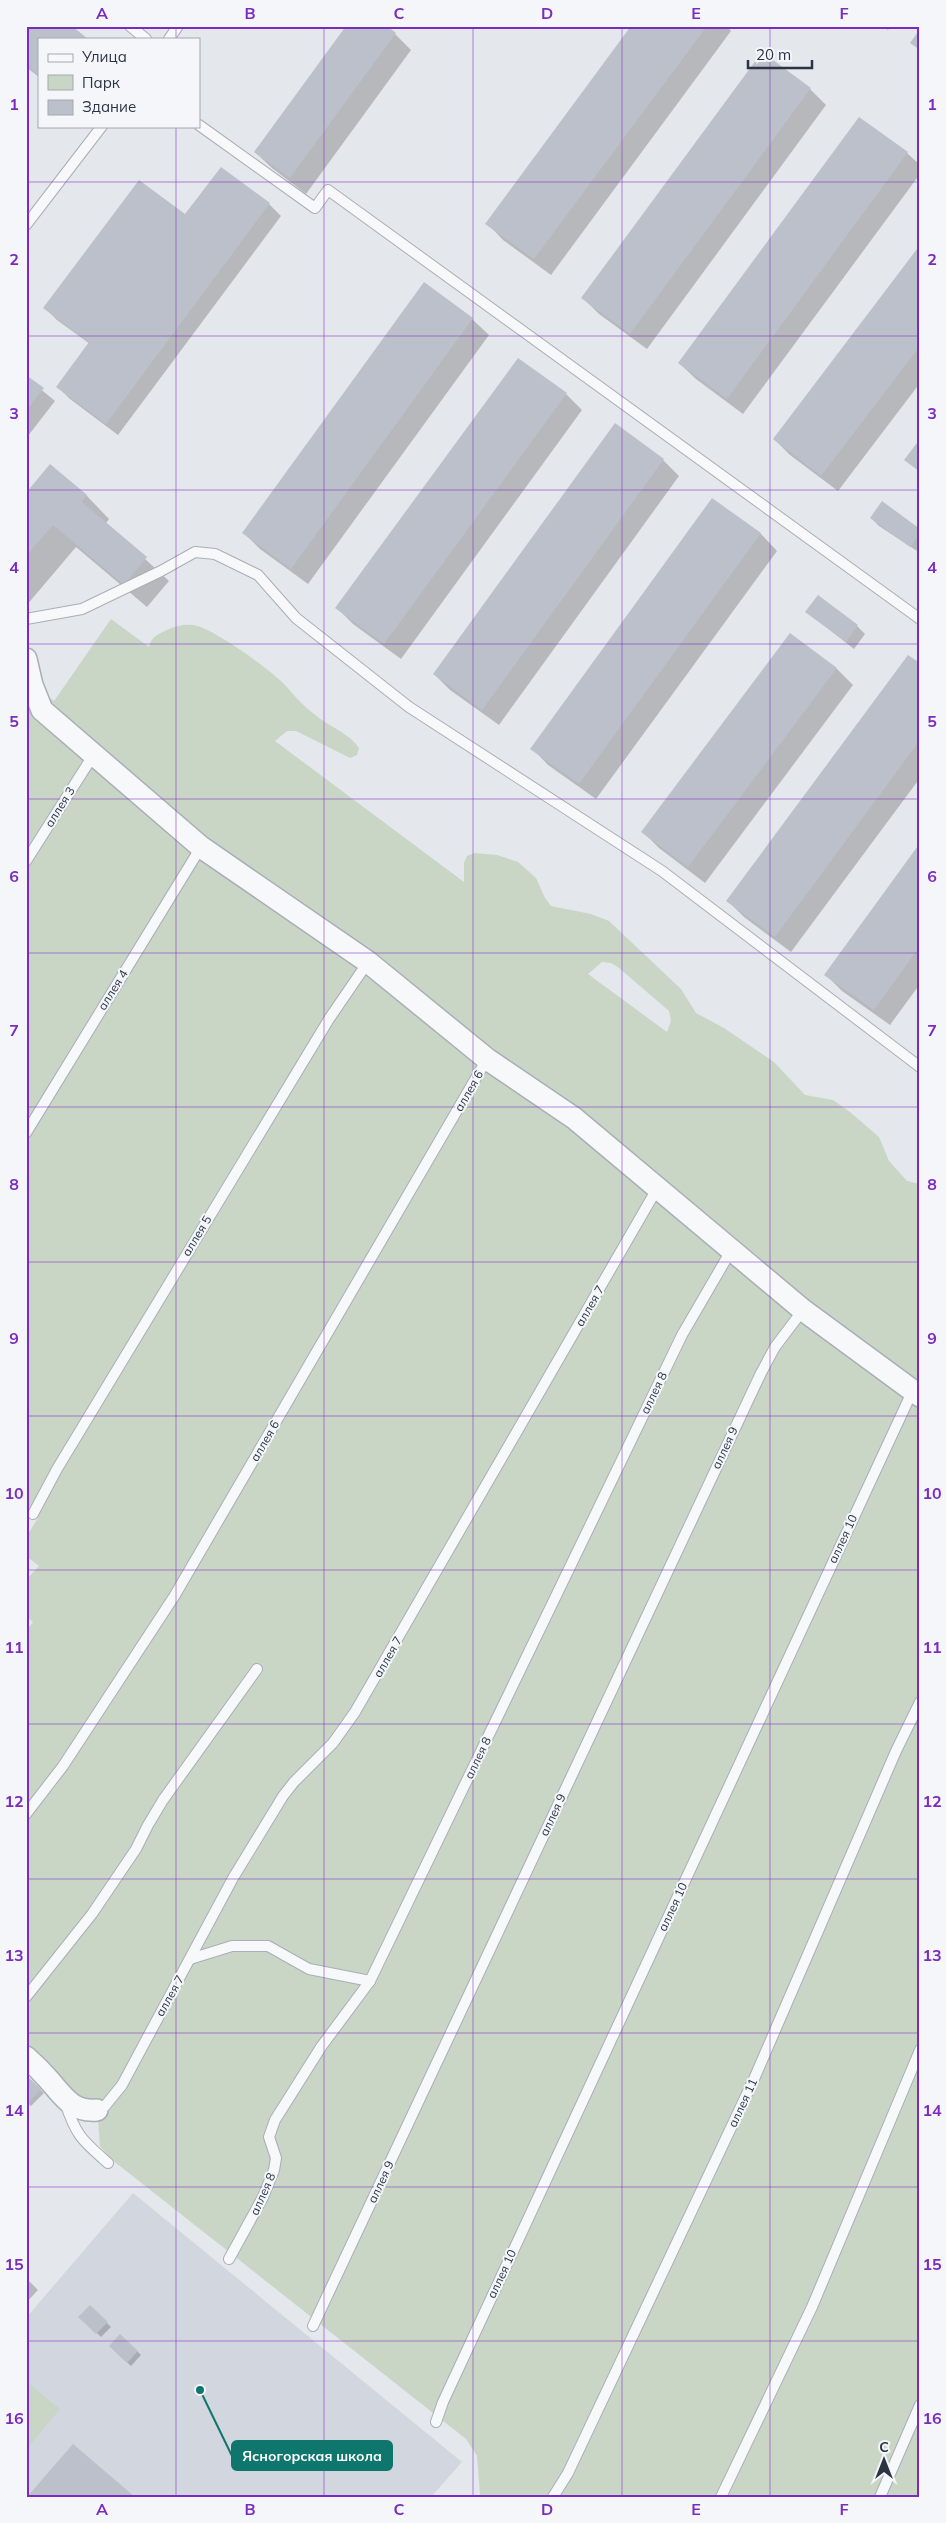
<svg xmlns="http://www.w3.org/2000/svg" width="946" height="2523" font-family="Mulish,sans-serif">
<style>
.built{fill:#d2d6de}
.green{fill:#c9d6c5;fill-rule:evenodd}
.shadow{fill:#0003}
.building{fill:#bbc0ca}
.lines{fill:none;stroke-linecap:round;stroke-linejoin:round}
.lane-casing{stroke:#a9aeb7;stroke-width:12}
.street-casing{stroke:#a9aeb7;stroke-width:24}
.lane{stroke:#f7f8fa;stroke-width:10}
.street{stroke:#f7f8fa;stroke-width:21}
.grid{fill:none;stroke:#7b2cbf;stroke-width:1;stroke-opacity:0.55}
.labels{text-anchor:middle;stroke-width:4;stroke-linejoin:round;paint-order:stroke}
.street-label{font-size:12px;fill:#2b3445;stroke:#f4f6f9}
.leader{fill:none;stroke:#0f766e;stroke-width:2}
.callout-dot{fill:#0f766e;stroke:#f4f6f9;stroke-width:2}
.callout{fill:#0f766e;stroke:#0f766e;stroke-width:2}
.callout-label{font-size:14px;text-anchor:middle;font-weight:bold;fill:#fff}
.neatline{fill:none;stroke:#7b2cbf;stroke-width:2}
.grid-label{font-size:16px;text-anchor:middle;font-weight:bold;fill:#7b2cbf}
</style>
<rect width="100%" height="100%" fill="#e4e7ec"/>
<path class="built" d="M133,2193l329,269 -31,35h-405v-179z"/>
<g class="green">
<path d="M111,619l38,28c2,-10 9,-13 18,-17 8,-4 17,-6 26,-5 19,2 78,45 92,60 9,10 18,21 29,29 15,13 34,18 45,34l-2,7 -7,3 -54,-27h-9l-12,10 189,141v-19l3,-7 7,-3 23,2 21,7 18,16 9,20 6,8 40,8 18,7 72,68 15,24 28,15 50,34 31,33 28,5 17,12 29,25 10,24 18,20 13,3v1313h-437l-3,-3 -3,-38 -11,-17 -355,-280 -11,-13 -2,-26 -72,-66v-290l2,-3 -2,-2v-128l7,-9 -7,-6v-36l13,-14 -13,-10v-19l12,-19 -12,-8v-829l28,20zM602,962l9,1 8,5 50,43 2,10 -4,11 -79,-58z"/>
<path d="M26,2381l34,28 -34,41z"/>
</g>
<g class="shadow">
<path d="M26,26l13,13v38l-13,-10z"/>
<path d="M633,26h94l4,5 -180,244 -48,-35 -16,-17z"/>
<path d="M882,26h9l-3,4z"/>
<path d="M395,34l16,16 -105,144 -34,-26 -17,-16z"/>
<path d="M763,54l47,35 16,16 -179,244 -48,-35 -16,-16z"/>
<path d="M859,119l48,34 13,12v9l-177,240 -47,-35 -17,-16z"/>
<path d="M269,204l12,12 -163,219 -48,-36 -12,-12 32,-43 -33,-24 -12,-12 141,-92z"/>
<path d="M920,247v136l-82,108 -48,-36 -16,-16z"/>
<path d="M472,319l17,16 -181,249 -48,-35 -16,-16z"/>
<path d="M26,377l29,24 -27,35 -2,-2z"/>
<path d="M566,394l16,16 -181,249 -48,-35 -16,-16z"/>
<path d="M663,460l16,16 -180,249 -49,-35 -16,-16z"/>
<path d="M51,466l36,30 22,23 -3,4 63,58 -22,26 -71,-60 -50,59v-111z"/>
<path d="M713,500l48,34 16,17 -181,248 -48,-34 -16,-17z"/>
<path d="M871,518l49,13v22l-41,-27z"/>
<path d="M807,612l50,14 8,8 -11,15z"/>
<path d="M790,635l47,34 16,16 -148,198 -46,-35 -16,-16z"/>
<path d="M920,665v113l-129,174 -47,-35 -16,-16z"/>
<path d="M920,845v139l-30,41 -48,-34 -16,-16z"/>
<path d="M26,2077l18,16 -13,13 -5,-4z"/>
<path d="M26,2278l12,12 -12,13z"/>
<path d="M90,2307l21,20 -10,10 -21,-20z"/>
<path d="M120,2335l21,20 -10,11 -21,-20z"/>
</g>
<g class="building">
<path d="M26,26h46l16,13h-49v36l-13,-9z"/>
<path d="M346,26h41l9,7 -106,145 -36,-26z"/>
<path d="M631,26h76l-173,233 -49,-35z"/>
<path d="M920,29v21l-10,-7z"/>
<path d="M762,52l49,36 -181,246 -49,-36z"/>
<path d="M859,117l49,35 -181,247 -49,-36z"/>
<path d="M221,167l49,36 -164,221 -50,-37 33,-45 -46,-34 96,-128 46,34z"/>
<path d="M920,245v101l-99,130 -48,-37z"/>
<path d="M424,282l49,36 -182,251 -49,-36z"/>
<path d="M518,358l49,35 -183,251 -49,-36z"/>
<path d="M26,375l18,13 -18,23z"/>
<path d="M615,423l49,36 -182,251 -49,-36z"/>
<path d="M920,439v33l-16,-12z"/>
<path d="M50,464l37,31 -5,7 65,55 -23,28 -71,-60 -27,31v-63z"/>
<path d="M712,498l49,35 -182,251 -49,-35z"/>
<path d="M882,501l38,28v5l-10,13 -40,-29z"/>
<path d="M818,595l40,30 -12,17 -41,-30z"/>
<path d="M790,633l47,35 -149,199 -47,-35z"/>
<path d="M908,655l12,8v77l-145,197 -49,-36z"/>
<path d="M920,843v103l-46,64 -50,-35z"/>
<path d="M26,2075l15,14 -15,16z"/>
<path d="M90,2305l18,17 -12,12 -18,-17z"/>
<path d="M120,2334l18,17 -11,12 -18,-17z"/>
<path d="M73,2444l62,53h-108z"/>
</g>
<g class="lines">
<defs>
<g id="lane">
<path d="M130,26l16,13"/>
<path d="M169,39l9,-13"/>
<path d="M199,125l116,83 13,-18 592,429"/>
<path d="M26,225l76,-99"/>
<path d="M26,619l56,-10 79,-38 34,-19 20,2 43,21 38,43 113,89 253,164 258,196"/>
<path d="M26,861l68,-107"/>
<path d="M26,1133l175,-286"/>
<path d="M33,1514l24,-45 272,-450 39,-57"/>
<path d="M26,1814l37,-48 112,-171 312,-536"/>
<path d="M190,1959l42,-13h36l41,23 61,12"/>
<path d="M26,1997l66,-83 44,-65 12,-24 15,-25 94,-131"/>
<path d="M65,2102c11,34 17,38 43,61"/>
<path d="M97,2110l8,-4 17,-21 111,-207 50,-82 11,-14 39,-39 22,-31 303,-525"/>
<path d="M229,2259l34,-62 11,-27 2,-12 -7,-21 6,-17 46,-73 49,-66 312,-646 50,-86"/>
<path d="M313,2326l448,-953 14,-26 28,-37"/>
<path d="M436,2422l7,-20 469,-1010"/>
<path d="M553,2497l15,-24 186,-394 142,-328 24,-49"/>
<path d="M721,2497l91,-190 108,-257"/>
<path d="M880,2497l40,-92"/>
</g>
<g id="street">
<path d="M26,659l6,26 10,25 159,137 167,115 119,97 87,59 229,192 117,86"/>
<path d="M26,2057c8,7 16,15 23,23 15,17 23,32 48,30"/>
</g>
</defs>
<use href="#lane" class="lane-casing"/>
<use href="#street" class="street-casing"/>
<use href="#lane" class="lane"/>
<use href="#street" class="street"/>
</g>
<path class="grid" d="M176,26v13M324,26v2471M473,26v2471M622,26v2471M770,26v2471M176,126v2371M26,182h894M26,336h894M26,490h894M26,644h894M26,799h894M26,953h894M26,1107h894M26,1262h894M26,1416h894M26,1570h894M26,1724h894M26,1879h894M26,2033h894M26,2187h894M26,2341h894"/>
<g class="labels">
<g class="street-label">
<text transform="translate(60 807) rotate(-58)" y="4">аллея 3</text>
<text transform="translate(113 990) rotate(-58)" y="4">аллея 4</text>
<text transform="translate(469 1091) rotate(-60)" y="4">аллея 6</text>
<text transform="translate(197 1236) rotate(-59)" y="4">аллея 5</text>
<text transform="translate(590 1306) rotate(-60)" y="4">аллея 7</text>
<text transform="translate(654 1393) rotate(-64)" y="4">аллея 8</text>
<text transform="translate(265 1441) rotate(-60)" y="4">аллея 6</text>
<text transform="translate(725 1448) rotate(-65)" y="4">аллея 9</text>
<text transform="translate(843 1539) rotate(-65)" y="4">аллея 10</text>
<text transform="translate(388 1657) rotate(-60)" y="4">аллея 7</text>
<text transform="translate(478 1758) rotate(-64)" y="4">аллея 8</text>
<text transform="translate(553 1815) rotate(-65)" y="4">аллея 9</text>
<text transform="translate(673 1907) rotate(-65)" y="4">аллея 10</text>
<text transform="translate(170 1996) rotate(-61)" y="4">аллея 7</text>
<text transform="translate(743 2103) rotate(-65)" y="4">аллея 11</text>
<text transform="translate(381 2182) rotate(-65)" y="4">аллея 9</text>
<text transform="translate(263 2194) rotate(-66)" y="4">аллея 8</text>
<text transform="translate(502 2274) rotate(-65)" y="4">аллея 10</text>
</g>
</g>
<path class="leader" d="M200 2390L232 2456"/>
<circle class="callout-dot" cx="200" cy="2390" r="5"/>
<rect class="callout" x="232" y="2441" width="160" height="29" rx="5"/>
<g class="callout-label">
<text x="312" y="2461">Ясногорская школа</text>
</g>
<rect width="946" height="2523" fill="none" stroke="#f4f6f9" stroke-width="55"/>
<rect x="38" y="38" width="162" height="90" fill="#f4f6f9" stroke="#a4a8b1"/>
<rect x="48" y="54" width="25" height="8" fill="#f7f8fa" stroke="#a4a8b1"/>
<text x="82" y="62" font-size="15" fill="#2b3445">Улица</text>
<rect x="48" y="75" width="25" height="15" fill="#c9d6c5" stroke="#a4a8b1"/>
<text x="82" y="88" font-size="15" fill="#2b3445">Парк</text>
<rect x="48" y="100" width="25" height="15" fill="#bbc0ca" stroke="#a4a8b1"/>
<text x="82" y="112" font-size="15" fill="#2b3445">Здание</text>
<g transform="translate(884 2460)" stroke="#f4f6f9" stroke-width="4" paint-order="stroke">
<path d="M0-4L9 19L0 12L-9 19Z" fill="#2b3445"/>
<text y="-8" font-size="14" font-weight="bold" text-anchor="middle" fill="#2b3445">С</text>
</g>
<path d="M748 60v8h64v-8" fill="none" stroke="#2b3445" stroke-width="2.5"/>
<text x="756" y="60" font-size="15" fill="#2b3445" stroke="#f4f6f9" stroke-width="4" paint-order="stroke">20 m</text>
<rect x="28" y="28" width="890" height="2468" class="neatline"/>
<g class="grid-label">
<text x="102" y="19">A</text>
<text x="250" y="19">B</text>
<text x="399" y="19">C</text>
<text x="547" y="19">D</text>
<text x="696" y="19">E</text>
<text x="844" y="19">F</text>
<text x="14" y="110">1</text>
<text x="932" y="110">1</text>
<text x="14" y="265">2</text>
<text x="932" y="265">2</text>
<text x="14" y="419">3</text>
<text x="932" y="419">3</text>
<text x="14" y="573">4</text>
<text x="932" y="573">4</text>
<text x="14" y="727">5</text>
<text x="932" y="727">5</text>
<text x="14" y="882">6</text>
<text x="932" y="882">6</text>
<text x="14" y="1036">7</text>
<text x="932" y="1036">7</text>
<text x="14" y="1190">8</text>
<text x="932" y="1190">8</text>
<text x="14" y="1344">9</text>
<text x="932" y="1344">9</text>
<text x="14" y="1499">10</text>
<text x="932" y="1499">10</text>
<text x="14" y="1653">11</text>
<text x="932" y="1653">11</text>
<text x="14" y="1807">12</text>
<text x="932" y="1807">12</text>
<text x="14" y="1961">13</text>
<text x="932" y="1961">13</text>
<text x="14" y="2116">14</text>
<text x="932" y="2116">14</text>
<text x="14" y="2270">15</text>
<text x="932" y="2270">15</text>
<text x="14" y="2424">16</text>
<text x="932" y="2424">16</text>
<text x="102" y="2515">A</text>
<text x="250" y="2515">B</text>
<text x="399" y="2515">C</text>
<text x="547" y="2515">D</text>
<text x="696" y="2515">E</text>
<text x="844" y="2515">F</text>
</g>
</svg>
